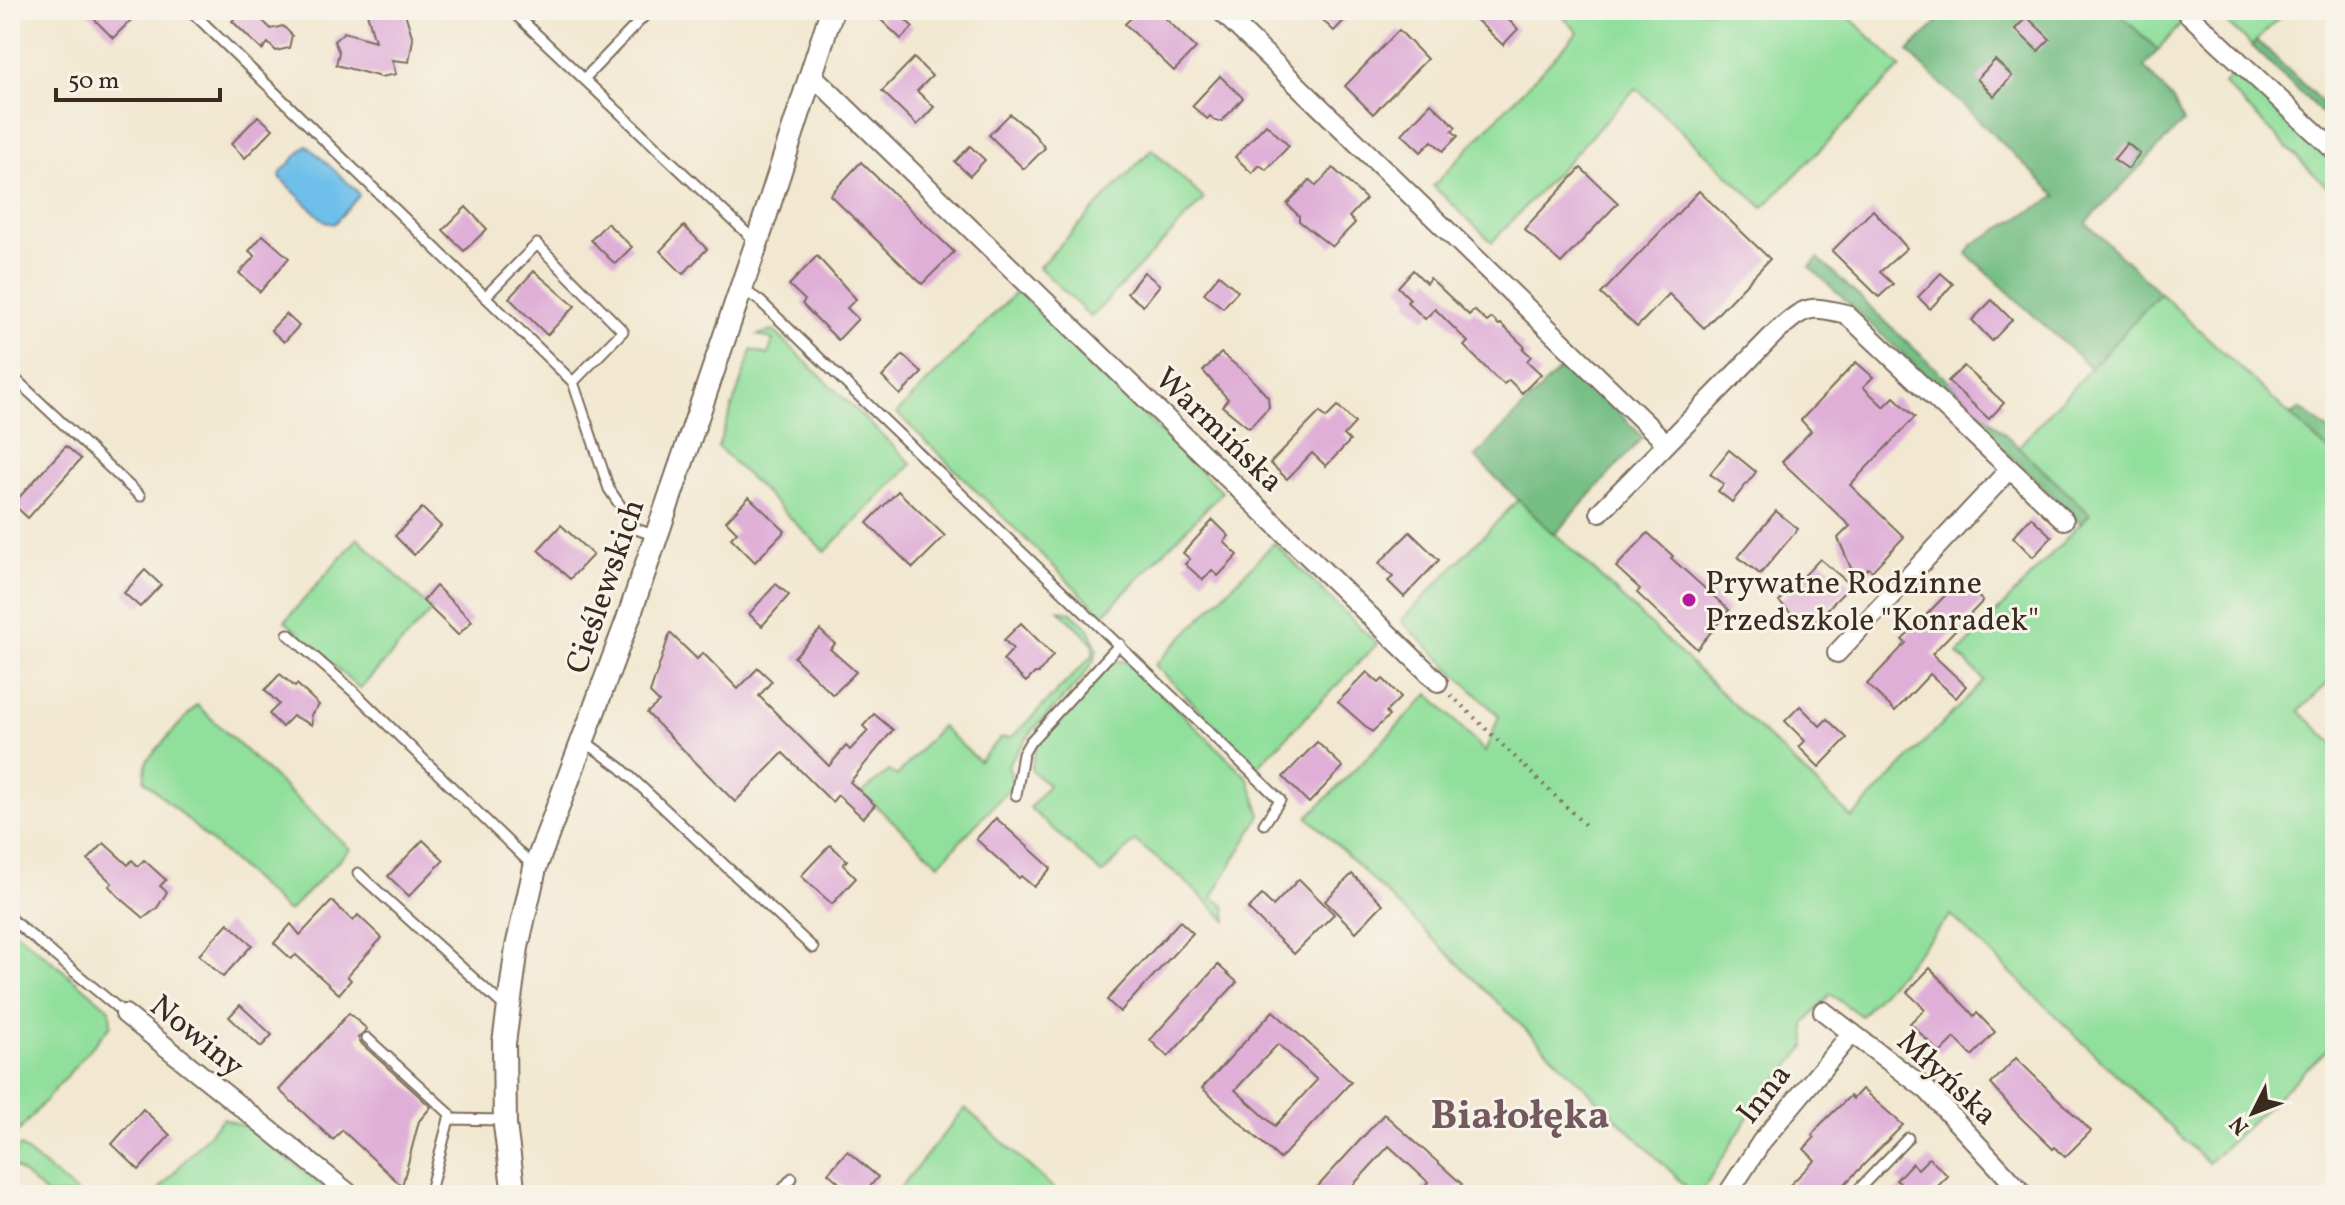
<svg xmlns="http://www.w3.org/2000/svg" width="2345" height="1205" font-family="Vollkorn,serif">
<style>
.green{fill:#91df9c;stroke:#66845d;stroke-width:2}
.forest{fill:#74be84;stroke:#587451;stroke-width:2}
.water{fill:#6ebfea;stroke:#547484;stroke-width:2}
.building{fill:#dfafd8;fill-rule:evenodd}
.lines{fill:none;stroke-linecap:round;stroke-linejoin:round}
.service-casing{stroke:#7b6c5d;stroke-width:13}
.minor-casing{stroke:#7b6c5d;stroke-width:22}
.tertiary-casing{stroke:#7b6c5d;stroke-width:26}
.path{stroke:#7b6c5d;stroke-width:4;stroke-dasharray:2 6;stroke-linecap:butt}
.service{stroke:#fff;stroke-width:9}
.minor{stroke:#fff;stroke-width:18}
.tertiary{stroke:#fff;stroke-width:22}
.poi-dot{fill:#b5179e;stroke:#f7f3e8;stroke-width:3}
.labels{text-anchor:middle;stroke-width:6;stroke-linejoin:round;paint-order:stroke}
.street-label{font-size:32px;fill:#3b2a1e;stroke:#f7f3e8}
.poi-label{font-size:32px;fill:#3b2a1e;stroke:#f7f3e8;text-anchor:start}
.district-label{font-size:40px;font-weight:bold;fill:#74595f;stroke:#f7f3e8}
</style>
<rect width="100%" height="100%" fill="#f7f3e8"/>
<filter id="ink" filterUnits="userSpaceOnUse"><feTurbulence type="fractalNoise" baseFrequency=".0125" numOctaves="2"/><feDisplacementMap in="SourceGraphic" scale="16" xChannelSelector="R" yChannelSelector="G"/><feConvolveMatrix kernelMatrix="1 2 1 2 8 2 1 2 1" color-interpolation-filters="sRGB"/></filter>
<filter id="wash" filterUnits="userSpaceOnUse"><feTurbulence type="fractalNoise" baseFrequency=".006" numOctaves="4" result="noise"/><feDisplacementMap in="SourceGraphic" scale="32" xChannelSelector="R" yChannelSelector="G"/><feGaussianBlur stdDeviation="1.8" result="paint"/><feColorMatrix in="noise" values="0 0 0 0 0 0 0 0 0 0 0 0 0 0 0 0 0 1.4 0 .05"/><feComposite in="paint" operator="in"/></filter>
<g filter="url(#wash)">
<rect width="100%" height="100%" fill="#f2e8d1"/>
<g class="green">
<path d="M1556,10h286l59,57 -138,141 -127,-120 -144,154 -59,-56 145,-154z"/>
<path d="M2115,10h53l14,13 -24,27z"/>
<path d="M2213,10h73l-34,36z"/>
<path d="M2236,71l99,95v29l-111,-111z"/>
<path d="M1152,149l52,50 -113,118 -52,-50z"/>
<path d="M1017,291l205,201 -119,123 -206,-202z"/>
<path d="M2160,293l175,164v219l-36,35 36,34v297l-127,121 -257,-248 -90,101 -31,-22 -25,30 1,22 -57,69 -49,80h-5l-387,-378 121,-123 56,58 14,-36 -98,-95 118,-122 333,319 132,-138 -26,-26 131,-140 -71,-67z"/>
<path d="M774,331l138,133 -87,88 -107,-105 34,-97 16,5 5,-15 -15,-5z"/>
<path d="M358,538l74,72 -72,79 -75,-68z"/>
<path d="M1274,543l103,101 -120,123 -102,-102z"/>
<path d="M1059,610l12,2 19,18 7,19 -2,10 -16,23 -44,46 -27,36 5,20 -2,6 -2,-1 -70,75 -77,-71 27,-22 8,5 44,-50 38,35 22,-23 11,-1 81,-82v-12z"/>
<path d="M1120,661l10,2 118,115 13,37 -49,82 13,9 2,15 -44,-42 -48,-38 -33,33 -72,-66 18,-23 -17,-15 5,-23 72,-82z"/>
<path d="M197,705l153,144 -62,63 -144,-132 3,-20z"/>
<path d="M10,927l100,82 1,16 -99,114z"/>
<path d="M965,1108l96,87h-167z"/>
<path d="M223,1118l25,10 86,67h-180z"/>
<path d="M20,1146l59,49h-32l-37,-33v-5z"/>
</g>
<g class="forest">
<path d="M1949,10h166l43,40 -14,17 29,33 10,22 -97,101 74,70 -69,75 -124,-114 6,-10 84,-48 -149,-144z"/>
<path d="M2257,40l78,75v11l-83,-80z"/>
<path d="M1818,258l272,256 -9,9 -271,-256z"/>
<path d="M1567,362l76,75 -89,98 -79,-78z"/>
<path d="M2301,409l34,27v21l-45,-42z"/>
</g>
<path class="water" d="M307,145l51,47 1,4 -25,28 -9,-2 -45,-44 1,-6z"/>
<g id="blocks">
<g class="building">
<path d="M85,10h56l-28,28z"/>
<path d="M243,10h9l19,19 12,-3 9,9 -3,13 -13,3 -8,-8 -6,7 -30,-29z"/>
<path d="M366,10h38l9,29 -4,23 -17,-2 4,14 -15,3 -45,-12 3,-13 -5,-11 10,-9 31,9z"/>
<path d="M889,10h6l18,17 -12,12 -21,-20z"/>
<path d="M1139,10h18l39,38 -22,23 -49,-47z"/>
<path d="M1312,10h42l-20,21z"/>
<path d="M1466,10h32l20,19 -15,16z"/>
<path d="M2027,17l23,22 -12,12 -23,-22z"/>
<path d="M1399,30l28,29 -54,55 -28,-28z"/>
<path d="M914,58l18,18 -15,15 17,16 -17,18 -35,-34z"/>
<path d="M1995,60l17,16 -18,20 -17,-17z"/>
<path d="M1220,76l23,22 -21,23h-7l-5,-5 -3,3 -15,-13z"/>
<path d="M1431,103l25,24 -4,4 6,5 -15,15 -11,-10 -11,11 -19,-18z"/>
<path d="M1010,114l24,20 11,14 -21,21 -35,-34z"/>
<path d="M258,116l15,13 -28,29 -14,-14z"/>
<path d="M1266,124l23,22 -23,24 -6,-5 -8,8 -17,-16z"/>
<path d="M2127,143l13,11 -12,15 -14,-10z"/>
<path d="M970,146l15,14 -15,16 -15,-14z"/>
<path d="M861,162l93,90 -32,32 -92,-89z"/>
<path d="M1333,168l33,31 -17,18 6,6 -23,24 -33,-26v-5l-12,-12 23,-24 6,6z"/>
<path d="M1581,168l37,35 -57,60 -37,-34z"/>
<path d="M1699,191l71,68 -66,69 -35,-34 -32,33 -36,-33z"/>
<path d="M466,207l21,22 -23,22 -21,-21z"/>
<path d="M1873,210l34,38 -27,24 13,12 -14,13 -47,-46z"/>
<path d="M607,223l25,24 -17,17 -24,-24z"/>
<path d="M684,226l23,23 -24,25 -23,-23z"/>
<path d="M263,235l26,23 -29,34 -21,-19 16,-17 -6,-5z"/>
<path d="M817,256l39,43 -9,9 11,11 -20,21 -36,-36 3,-4 -16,-15z"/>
<path d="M1413,270l13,13 4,-5 39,37 5,-5 13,12 5,-4 7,7 2,-1 24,23 -2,2 8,7 -4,5 14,13 -19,19 -13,-13 -5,4 -8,-6 -32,-32 4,-4 -33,-33 -10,10 -18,-17 3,-3 -12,-12z"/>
<path d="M534,271l41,35 -28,29 -38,-37z"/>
<path d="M1144,272l16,13 -17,21 -16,-13z"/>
<path d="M1941,273l12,11 -23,25 -12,-12z"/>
<path d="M1219,275l19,16 -15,17 -19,-15z"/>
<path d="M1992,300l20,20 -20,21 -20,-21z"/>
<path d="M286,314l13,12 -15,16 -13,-12z"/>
<path d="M1221,353l27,22 20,22 1,10 -20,21 -27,-22 6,-7 -25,-28z"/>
<path d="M903,355l19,18 -22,22 -18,-18z"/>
<path d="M1856,362l17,15 -10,10 21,20 10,-10 21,20 -65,68 54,52 -32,34 -4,-3 -12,12 -18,-42 12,-12 -68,-64 29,-31 -10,-11z"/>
<path d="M1964,366l40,37 -15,16 -41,-38z"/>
<path d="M1338,406l17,17 -11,12 6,6 -24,25 -14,-13 -25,26 -17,-16 50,-51 6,6z"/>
<path d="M66,446l15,13 -53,59 -15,-14z"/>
<path d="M1729,450l27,22 -24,30 -14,-11 6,-7 -14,-10z"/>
<path d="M898,491l47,45 -32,32 -46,-45z"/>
<path d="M749,497l36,34 -30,31 -24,-24 6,-6 -11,-11z"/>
<path d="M422,508l19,18 -27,29 -19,-19z"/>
<path d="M1776,511l22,18 -38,45 -22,-17z"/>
<path d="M2031,517l21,20 -19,20 -20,-20z"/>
<path d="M1213,520l16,16 -5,6 14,13 -20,21 -6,-6 -9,10 -18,-16 5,-5 -7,-6z"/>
<path d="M561,525l32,30 -23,24 -32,-29z"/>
<path d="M1410,532l29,28 -35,37 -16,-16 5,-4 -14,-14z"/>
<path d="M1648,533l25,23 -2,2 58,52 -32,39 -60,-56 3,-4 -24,-22z"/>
<path d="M1820,559l31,26 -43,44 -29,-27z"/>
<path d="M145,570l16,15 -21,22 -16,-14z"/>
<path d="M1960,580l23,21 -51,53 34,32 -10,12 -26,-24 -35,37 -28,-27 39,-41 -4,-3z"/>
<path d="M776,584l13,11 -27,31 -13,-12z"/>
<path d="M436,586l36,35 -14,14 -35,-34z"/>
<path d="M1021,623l32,32 -14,18h-4l-9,9 -23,-22 10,-11 -9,-9z"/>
<path d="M820,630l15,14 -5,5 26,23 -23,23 -39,-38z"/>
<path d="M670,633l27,26 6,-6 35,36 20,-21 14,13 -13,15 70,70 17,-20 4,4 18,-19 -5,-5 11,-12 19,16 -43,52 25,23 -12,13 -25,-23 -6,7 -49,-49 -48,49 -88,-89 12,-11 -9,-9z"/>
<path d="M1367,672l12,11 4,-4 18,18 -15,15 3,4 -17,16 -34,-30z"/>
<path d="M280,674l15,13 2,-3 22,21 -8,10 1,10 -19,-9 -11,11 -13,-13 10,-10 -14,-14z"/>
<path d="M1800,706l20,20 7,-7 20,19 -28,29 -20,-20 6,-6 -20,-20z"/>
<path d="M1317,742l26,25 -34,36 -26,-26z"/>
<path d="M996,818l55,50 -17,19 -13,-11 -2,2 -43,-39z"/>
<path d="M423,840l21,20 -35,36 -21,-20z"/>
<path d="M104,843l24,22 4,-5 6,6 6,-6 22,20 -6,6 7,6 -10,16 -13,10 -27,-23 -8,-9 3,-3 -24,-23z"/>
<path d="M830,845l17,15 -4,5 13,13 -24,26 -31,-28z"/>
<path d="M1352,874l31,30 -27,28 -31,-31z"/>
<path d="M1299,879l35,35 -40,40 -46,-45 14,-14 11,11z"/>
<path d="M332,901l21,20 5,-6 24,23 -35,38 4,4 -12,14 -43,-39 -5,4 -17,-16 17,-19 9,11z"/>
<path d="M1180,921l13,12 -73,79 -13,-12z"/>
<path d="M228,923l24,22 -29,32 -24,-22z"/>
<path d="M1218,965l19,17 -69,75 -18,-17z"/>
<path d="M1930,968l44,48 3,-3 18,19 -23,24 -17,-18 -15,15 -30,-30 15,-14 -18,-17z"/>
<path d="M240,1005l32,30 -11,12 -32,-30z"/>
<path d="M1273,1011l78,71 -71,77 -78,-71zM1278,1044l39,36 -42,46 -40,-36z"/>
<path d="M349,1013l18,16 -9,9 4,6 69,63 -12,14 -17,65 -60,-56 -9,10 -54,-50z"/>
<path d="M2016,1058l75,73 -26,26 -10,-10 -2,2 -37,-36 -25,-29z"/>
<path d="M1862,1089l41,36 -69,70h-54l35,-35 -11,-11 10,-11 -2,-3 8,-10 30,-29 3,3z"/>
<path d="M143,1109l27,26 -31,35 -27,-26z"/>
<path d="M1384,1114l78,70 -10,11h-36l12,-13 -39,-36 -45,49h-34z"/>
<path d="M847,1151l31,26 -15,18h-10l-25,-22z"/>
<path d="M1929,1158l19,18 -19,19h-36l10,-10 -7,-5 16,-17 6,6z"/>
</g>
</g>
</g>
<g filter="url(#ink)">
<use href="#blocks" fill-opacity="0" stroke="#7b6c5d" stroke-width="2"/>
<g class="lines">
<defs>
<g id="service">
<path d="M190,10l383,372 36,107 27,40 20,7"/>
<path d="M511,10l244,231"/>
<path d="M585,78l65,-68"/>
<path d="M741,288l19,13 520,499 -16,24"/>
<path d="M485,297l52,-53 86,87 -50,51"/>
<path d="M10,374l130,122"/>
<path d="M288,634l66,58 181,176"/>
<path d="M583,740l38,28 192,180"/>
<path d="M1016,795l7,-41 7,-12 90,-98"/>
<path d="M358,873l148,135"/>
<path d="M10,918l115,96"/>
<path d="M367,1038l83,76 -1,5"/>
<path d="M429,1195l20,-76 54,1"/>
<path d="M778,1195l14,-17"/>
<path d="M1853,1195l55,-57"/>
</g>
<g id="minor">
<path d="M1220,10l446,433"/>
<path d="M2184,10l151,141"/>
<path d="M811,74l627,608"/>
<path d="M1600,512l177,-181c29,-25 31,-26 69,-17l218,206"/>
<path d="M1837,653l173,-184"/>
<path d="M1823,1011l104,79 97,105"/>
<path d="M125,1014l226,181"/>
<path d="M1727,1195l35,-54 90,-108"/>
</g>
<path id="tertiary" d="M514,1195l-9,-70 -1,-82 13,-96 18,-79 92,-246 130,-380 75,-232"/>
</defs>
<use href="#service" class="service-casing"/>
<use href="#minor" class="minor-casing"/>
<use href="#tertiary" class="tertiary-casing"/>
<path class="path" d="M1451,695l136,132"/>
<use href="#service" class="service"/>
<use href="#minor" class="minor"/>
<use href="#tertiary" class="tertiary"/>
</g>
</g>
<circle class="poi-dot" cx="1689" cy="600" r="8"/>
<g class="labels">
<g class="street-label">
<text transform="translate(1220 429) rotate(44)" y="11">Warmińska</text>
<text transform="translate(604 586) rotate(-71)" y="11">Cieślewskich</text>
<text transform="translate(198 1035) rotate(39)" y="11">Nowiny</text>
<text transform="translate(1948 1077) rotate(43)" y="11">Młyńska</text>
<text transform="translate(1763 1093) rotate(-52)" y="11">Inna</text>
</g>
<g class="poi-label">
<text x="1705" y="593">Prywatne Rodzinne<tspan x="1705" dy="37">Przedszkole "Konradek"</tspan></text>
</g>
<g class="district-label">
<text x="1520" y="1128">Białołęka</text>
</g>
</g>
<rect width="2345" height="1205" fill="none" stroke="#f7f3e8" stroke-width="40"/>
<g transform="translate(2253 1113) rotate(228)" stroke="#f7f3e8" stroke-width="6" paint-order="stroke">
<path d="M0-6L14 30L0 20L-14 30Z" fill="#3b2a1e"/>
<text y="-12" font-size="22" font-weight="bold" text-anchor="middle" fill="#3b2a1e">N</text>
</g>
<path d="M56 88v12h164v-12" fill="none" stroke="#3b2a1e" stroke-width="4"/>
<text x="68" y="88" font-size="24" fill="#3b2a1e" stroke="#f7f3e8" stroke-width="6" paint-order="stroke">50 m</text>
</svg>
